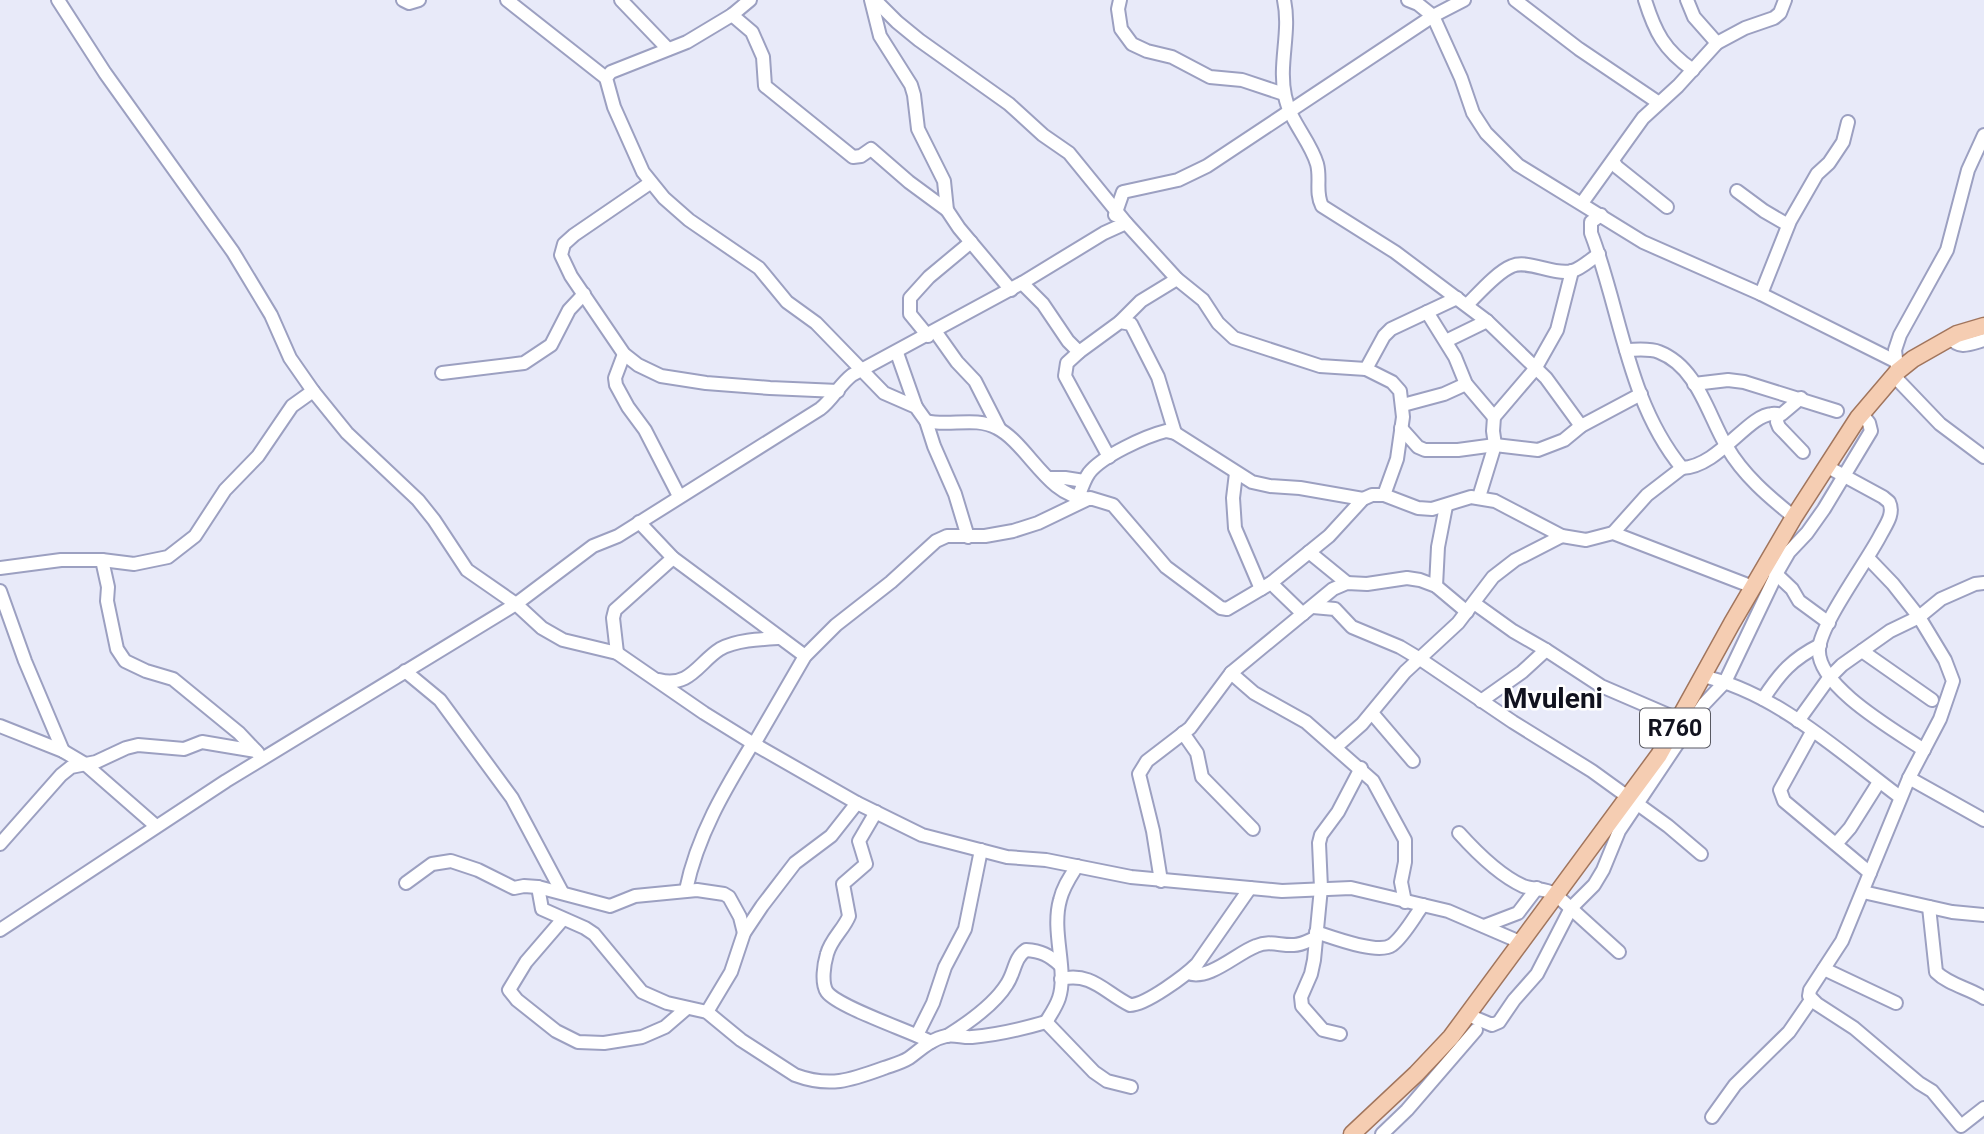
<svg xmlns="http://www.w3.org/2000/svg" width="1984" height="1134" font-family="Roboto,sans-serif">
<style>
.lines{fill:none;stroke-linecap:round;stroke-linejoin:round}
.minor-casing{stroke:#9ca0c1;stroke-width:16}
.major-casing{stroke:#a1755d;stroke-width:19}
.minor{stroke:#fff;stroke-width:12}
.major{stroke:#f5cdb2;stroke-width:16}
.labels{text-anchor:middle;stroke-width:5;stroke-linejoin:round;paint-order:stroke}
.shield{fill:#fff;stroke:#585962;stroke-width:2}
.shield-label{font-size:23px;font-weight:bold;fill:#11121e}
.quarter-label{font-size:28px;font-weight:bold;fill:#11121e;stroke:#fff}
</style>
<rect width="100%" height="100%" fill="#e8eaf9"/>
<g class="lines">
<defs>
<g id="minor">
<path d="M58,0l47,73 128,179 38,63 19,43 23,33 34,42 71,67 16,20 33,50 49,34 26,24 21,12 54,13 87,60 50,31 103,59 65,32 85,22 39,3 85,17 151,14 69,-3 97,23 72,31"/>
<path d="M403,0l6,3 10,-3"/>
<path d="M507,0l99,78"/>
<path d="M621,0l47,49"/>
<path d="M750,0l-18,15 -45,27 -76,30 -5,6 8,29 29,65 21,26 25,22 70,48 28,34 29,21 68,70 32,14 10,14 8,25 21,48 13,43"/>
<path d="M871,0l9,36 31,49 3,10 4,34 26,52 3,29 12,18 52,62"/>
<path d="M875,0l22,22 22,18 90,64 34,31 26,18 57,70 51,56 26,21 15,23 16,15 86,28 46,3 26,13 8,9 3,26 -6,42 -13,36"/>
<path d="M1120,0l-2,9 3,20 11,15 15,7 25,6 38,20 32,3 42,14"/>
<path d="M1284,0c7,32 -6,64 1,96 5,26 25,44 32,68 4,15 -2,28 5,42l73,46 92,69 59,57 35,48"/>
<path d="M1408,0l10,4 15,12 28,62 12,35 13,20 32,32 125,77 118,52 134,67"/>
<path d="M1515,0l64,49 80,54"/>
<path d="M1645,0c10,32 19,50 48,70"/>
<path d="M1687,0l7,17 23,26"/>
<path d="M732,15l20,17 11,25 2,29 88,71 8,-1 10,-7 38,33 38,28"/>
<path d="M1613,161l4,6 50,40"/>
<path d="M650,183l-76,52 -10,9 -3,11 10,21 53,78 14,11 23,11 45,7 64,5 68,3"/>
<path d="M1737,191l27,20 24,14"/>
<path d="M1582,203l61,-85 35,-32 39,-43 28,-15 29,-10 6,-5 5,-13"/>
<path d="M1115,215l8,-23 55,-12 29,-14 226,-150 31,-16"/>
<path d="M1601,215l-10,7v11c30,78 36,168 91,235 36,-1 66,-53 90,-54 3,-1 7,1 10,0l19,-16"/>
<path d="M1022,283l21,21 25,37 11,11 41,-30 11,2 27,53 17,56"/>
<path d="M1761,294l29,-73 27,-47 12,-11 14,-21 5,-20"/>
<path d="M1467,305c12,-12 30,-33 45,-39 16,-7 42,10 60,5 9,-2 19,-12 27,-17"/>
<path d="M1427,312l28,45 11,27 28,33"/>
<path d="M1120,322l21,-21 36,-22"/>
<path d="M935,331l22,31 18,19 24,47"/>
<path d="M928,336l-18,-22v-16l19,-21 42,-35"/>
<path d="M1950,337c9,13 20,7 34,3"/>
<path d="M1446,341l41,-20"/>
<path d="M1626,350c10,0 23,-2 33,2 39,15 49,64 68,95 16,28 42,50 67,70"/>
<path d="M1079,352l-12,11 -2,13 44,81"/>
<path d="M897,353l19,54"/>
<path d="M624,354l-9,24 1,7 12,22 17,23 34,66"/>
<path d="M1897,367l-2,-17 5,-15 47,-85 21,-80 16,-35"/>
<path d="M1366,369l18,-33 7,-7 66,-31"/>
<path d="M442,373l82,-10 27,-18 18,-35 15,-16"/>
<path d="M1894,376l46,48 44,33"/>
<path d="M1694,384l34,-4 16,2 93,29"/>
<path d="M1403,405l41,-11 22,-10"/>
<path d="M1778,415l-1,7 2,5 24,25"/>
<path d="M926,421c23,6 49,-5 71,7 30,15 52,70 89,70"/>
<path d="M1401,428l17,19 7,3h33l37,-5 43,5 26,-10 17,-14 60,-32"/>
<path d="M1826,466l57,31 6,5c6,12 -4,24 -9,34 -14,27 -59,87 -61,113 -3,37 77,82 105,101"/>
<path d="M1236,473l-3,25 2,30 26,61"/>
<path d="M1049,478h16l19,3"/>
<path d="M1479,497l16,-52 -2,-14 1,-14 41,-48 22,-39 15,-59"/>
<path d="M1078,498c3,-8 6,-18 11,-25 13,-17 57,-37 77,-42l9,2 77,49 18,4 30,2 63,11"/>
<path d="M639,522l34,36 132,98"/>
<path d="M1613,533l34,-38 35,-27"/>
<path d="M1309,552l38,31"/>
<path d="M1869,559l24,25 26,33 26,43 8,21 -13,38 -31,59 -67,163 -32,49 -1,6 8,8 37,24 65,55 13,8 29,35 23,-18"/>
<path d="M102,560l6,27 -1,14 10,48 8,12 21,10 27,8 66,54 19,20"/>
<path d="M0,568l61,-8h41l32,4 34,-7 27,-21 30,-46 33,-34 34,-50 21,-15"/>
<path d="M1771,569l21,20 7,12 30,22"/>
<path d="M1271,583l32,31"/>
<path d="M1436,586l2,-39 8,-41"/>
<path d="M0,591l25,70 38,90"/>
<path d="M1474,603l39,28 33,19 55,36 79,34"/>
<path d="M1313,607l22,2 17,18 48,20 20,12 93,63 79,49 76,55 33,28"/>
<path d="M1862,651l70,49"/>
<path d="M617,653l-4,-35 2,-8 58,-52"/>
<path d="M405,671l35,29 72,98 50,94"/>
<path d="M1231,673l23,20 52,29 67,59 32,59v22l-4,20 4,20"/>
<path d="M1702,676c74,16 139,77 198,121"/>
<path d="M659,680c31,8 40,-18 61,-31 16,-9 41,-10 60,-11"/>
<path d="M1763,699c17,-26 29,-40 57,-54"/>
<path d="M1481,701l41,-29 24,-22"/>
<path d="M1372,713l41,48"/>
<path d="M1798,721l31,-43 13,-13 48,-34 29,-14 22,-18 34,-15 9,-1"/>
<path d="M0,726l63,25 22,13 71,62"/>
<path d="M1812,732l-32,58 4,11 86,72"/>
<path d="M1183,733l14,20 5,24 51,52"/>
<path d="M754,744l51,-88 31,-31 55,-43 45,-41 11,-5h38l28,-5 25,-8 52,-25 23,7 53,62 55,41 6,1 44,-26 58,-47 34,-37 9,-4h12l34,13 14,1 39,-12 24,4 67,35 24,4 27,-7 140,54"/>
<path d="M1337,746l25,-22 43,-52 53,-49 35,-46 22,-17 47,-24"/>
<path d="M1909,778l75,42"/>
<path d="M876,812l-17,29 7,23 -23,20 6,32c-5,13 -18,23 -22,38 -3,10 -6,29 0,38 11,15 83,39 104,50"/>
<path d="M1459,833c18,20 40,42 64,53 11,4 21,2 32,8l64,58"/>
<path d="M0,844l61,-69 10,-8 25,-5 30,-14 12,-3 46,4 18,-7 54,9"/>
<path d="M1836,844l14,-16 29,-46"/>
<path d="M1161,881l-8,-50 -14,-57 8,-13 43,-33 41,-55 102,-84 14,-6 20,1 40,-6 13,2 16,6 31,26"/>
<path d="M406,883l26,-19 19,-3 27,9 36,18 10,-2 14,1 72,19 25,-10 62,-6 27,4 5,3 11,20 4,16"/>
<path d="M538,887l4,22 43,19 9,6 48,58 25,11 40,9 34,28 54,35c35,13 56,5 89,-7 8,-3 17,-5 25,-10 11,-8 22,-19 37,-22 8,-2 18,2 26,1 25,-2 50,-8 74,-15l48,50 13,9 24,6"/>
<path d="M686,890c11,-54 39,-101 67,-147"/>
<path d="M1863,892l89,20 32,3"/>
<path d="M1929,907l7,65c13,13 33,16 48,26"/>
<path d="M563,919l-37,43 -17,28 8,10 39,31 22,11 26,1 38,-6 23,-10 22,-19"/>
<path d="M1484,926l34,-13 19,-25"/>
<path d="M0,930l226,-149 290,-177 77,-58 25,-10 202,-127c13,-10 19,-24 32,-34l170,-92 82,-50 22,-10"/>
<path d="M1316,932c16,5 62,23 76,13 12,-9 22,-28 31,-40"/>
<path d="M1824,969l72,34"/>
<path d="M1188,973c21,8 49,-20 68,-27 14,-6 25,0 38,-1 7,0 14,-4 21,-7"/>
<path d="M1061,979c31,-7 43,13 69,26 16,0 56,-30 67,-41l53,-76"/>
<path d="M707,1012l24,-40 13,-39 18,-27 33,-43 36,-27 26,-33"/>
<path d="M1468,1015l24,10 7,-3 15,-22 23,-26 34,-66 23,-23 9,-15 16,-39 85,-127 21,-22 53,-111 11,-19 18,-19 17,-24 47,-78 -2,-8 -7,-9"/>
<path d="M1046,1022c5,-8 10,-15 13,-24 9,-28 -8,-66 1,-98 3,-13 10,-23 17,-34"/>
<path d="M1340,1034l-17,-4 -21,-24 -1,-9 10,-23 3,-14 7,-72 -2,-45 2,-8 17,-23 23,-44"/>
<path d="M917,1035l16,-32 12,-36 20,-38 16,-79"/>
<path d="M947,1036c21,-13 47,-31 60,-52 8,-12 7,-26 19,-34 15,1 23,5 34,15"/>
<path d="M1712,1117l23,-32 54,-53 22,-32"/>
<path d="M1382,1134l25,-24 69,-80"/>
</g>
<path id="major" d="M1352,1134l64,-60 35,-37 208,-282 73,-132 62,-106 64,-99 40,-47 15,-12 44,-25 27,-8"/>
</defs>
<use href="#minor" class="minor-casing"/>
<use href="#major" class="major-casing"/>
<use href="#minor" class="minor"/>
<use href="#major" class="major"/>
</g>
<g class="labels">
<rect class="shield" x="1640" y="708.5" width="70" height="39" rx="5"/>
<g class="shield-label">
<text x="1675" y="736">R760</text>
</g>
<g class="quarter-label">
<text x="1553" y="708">Mvuleni</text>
</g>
</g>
</svg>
